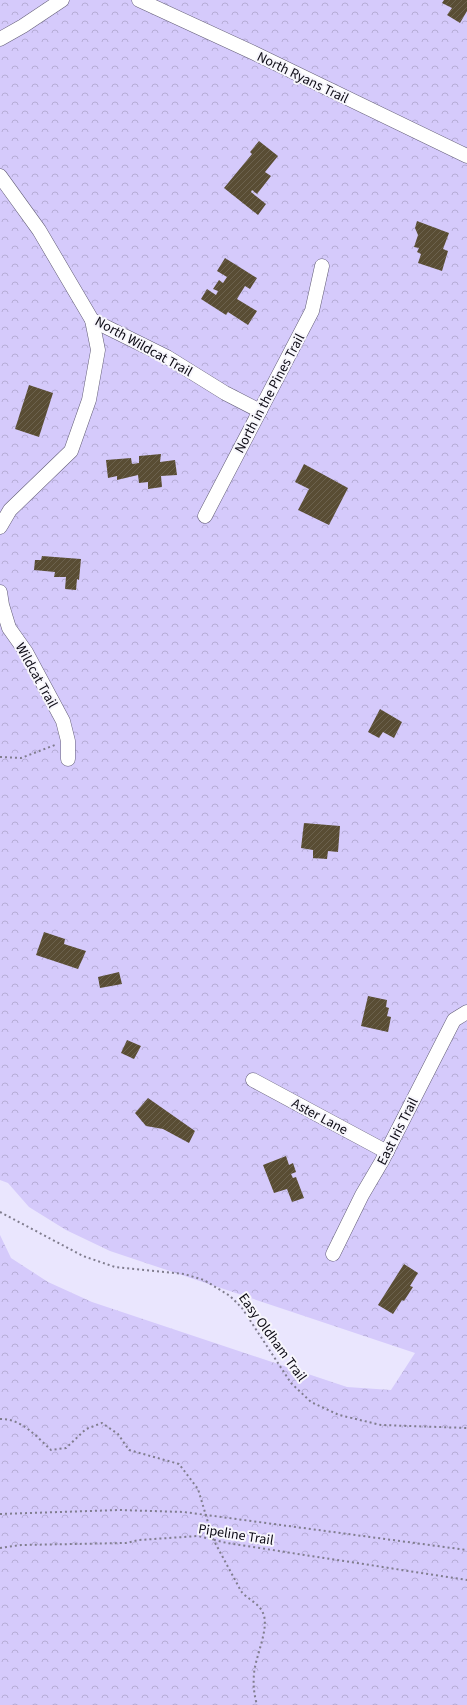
<svg xmlns="http://www.w3.org/2000/svg" width="467" height="1705" font-family="'Source Sans 3',sans-serif">
<style>
.forest{fill:url(#forest-crowns)}
.building{fill:url(#building-hatch)}
.lines{fill:none;stroke-linecap:round;stroke-linejoin:round}
.minor-casing{stroke:#635e77;stroke-width:15}
.path{stroke:#807d8e;stroke-width:2;stroke-dasharray:2 3;stroke-linecap:butt}
.minor{stroke:#fff;stroke-width:14}
.labels{text-anchor:middle;stroke-width:4;stroke-linejoin:round;paint-order:stroke}
.street-label{font-size:14px;fill:#0c0a14;stroke:#f7f6fc}
</style>
<defs>
<pattern id="forest-crowns" width="20" height="18" patternUnits="userSpaceOnUse"><rect width="20" height="18" fill="#d5cafb"/><path d="M2 6a3 3 0 1 1 6 0M12 15a3 3 0 1 1 6 0" fill="none" stroke="#b6acd6"/></pattern>
<pattern id="building-hatch" width="6" height="6" patternUnits="userSpaceOnUse"><rect width="6" height="6" fill="#594d34"/><path d="M-1 1l2-2M0 6l6-6M5 7l2-2" fill="none" stroke="#6c624e"/></pattern>
</defs>
<rect width="100%" height="100%" fill="#eae6fe"/>
<path class="forest" d="M0,0h467v1705h-467v-470l11,23 37,24 44,20 255,85 44,3 24,-37 -305,-102 -44,-21 -37,-23 -21,-24 -8,-3z"/>
<g class="building">
<path d="M444,0h23v11l-7,12 -13,-8 5,-7 -10,-5z"/>
<path d="M259,141l19,15 -13,16 6,4 -14,18 -5,-4 -1,2 15,12 -8,11 -34,-27 28,-34 -2,-2z"/>
<path d="M417,221l32,12 -6,16 5,2 -6,20 -24,-8 3,-9 -4,-2 2,-4 -5,-1 4,-12 -3,-7z"/>
<path d="M225,258l32,20 -7,11 -5,-3 -8,13 20,12 -9,14 -20,-13 -2,3 -25,-16 6,-10 9,6 2,-4 -5,-2 6,-9 4,3 4,-6 -10,-6z"/>
<path d="M29,385l24,8 -14,44 -24,-8z"/>
<path d="M161,454l-1,8 15,-2 2,15 -16,1 1,11 -14,2v-7l-9,1 -1,-8 -21,5v-4l-9,2 -2,-18 25,-2 1,6 7,-1v-7z"/>
<path d="M304,464l44,24 -19,37 -31,-15 11,-21 -14,-7z"/>
<path d="M42,556l39,3 -2,21 -2,-1 -1,11 -11,-1 1,-12h-12l1,-5 -21,-2 1,-10h6z"/>
<path d="M380,709l22,13 -8,16 -11,-6 -4,6 -11,-6z"/>
<path d="M304,823l36,3 -2,26 -10,-1 -1,8 -14,-1v-8l-12,-2z"/>
<path d="M44,932l21,7 -1,5 22,7 -8,18 -42,-14z"/>
<path d="M119,972l3,12 -22,4 -2,-11z"/>
<path d="M368,996l19,4 -1,7 3,1 -2,8 4,1 -3,15 -27,-6z"/>
<path d="M127,1040l14,6 -7,13 -13,-6z"/>
<path d="M148,1098l47,33 -6,12 -26,-14 -17,-3 -11,-13z"/>
<path d="M286,1156l3,9 4,-2 3,9 -5,2 2,4 3,-1 8,21 -12,4 -5,-13 -13,4 -11,-28z"/>
<path d="M404,1264l14,9 -8,13 3,1 -9,14 -2,-1 -9,14 -15,-9z"/>
</g>
<g class="lines">
<defs>
<g id="minor">
<path d="M139,0l115,53 213,103"/>
<path d="M0,39l23,-13 39,-26"/>
<path d="M0,176l39,54 53,90 75,37 58,36 35,18"/>
<path d="M205,516l107,-205 10,-45"/>
<path d="M0,527l10,-17 61,-59 18,-51 9,-50 -6,-30"/>
<path d="M0,592l2,13 7,23 17,24 37,69 5,20v18"/>
<path d="M253,1080l134,72"/>
<path d="M333,1254l29,-59 20,-34 72,-141 13,-8"/>
</g>
</defs>
<use href="#minor" class="minor-casing"/>
<g class="path">
<path d="M0,757l21,1 34,-13"/>
<path d="M0,1212l83,44 32,11 69,7 20,6 26,16 12,12 49,75 20,19 28,13 42,10 86,3"/>
<path d="M0,1419c21,-1 37,18 51,31l15,-2 20,-19 16,-6 16,11 11,16 50,14 19,25 15,50 28,52c6,8 18,12 22,22 7,15 -8,44 -9,61 -1,11 0,20 3,31"/>
<path d="M0,1514l119,-4 65,2 283,38"/>
<path d="M0,1548l21,-3 105,-2 13,-3 59,-4 29,7 240,37"/>
</g>
<use href="#minor" class="minor"/>
</g>
<g class="labels">
<g class="street-label">
<text transform="translate(303 77) rotate(26)" y="5">North Ryans Trail</text>
<text transform="translate(144 346) rotate(29)" y="5">North Wildcat Trail</text>
<text transform="translate(269 393) rotate(-62)" y="5">North in the Pines Trail</text>
<text transform="translate(37 675) rotate(61)" y="5">Wildcat Trail</text>
<text transform="translate(320 1116) rotate(28)" y="5">Aster Lane</text>
<text transform="translate(397 1131) rotate(-63)" y="5">East Iris Trail</text>
<text transform="translate(273 1337) rotate(54)" y="5">Easy Oldham Trail</text>
<text transform="translate(236 1534) rotate(9)" y="5">Pipeline Trail</text>
</g>
</g>
</svg>
